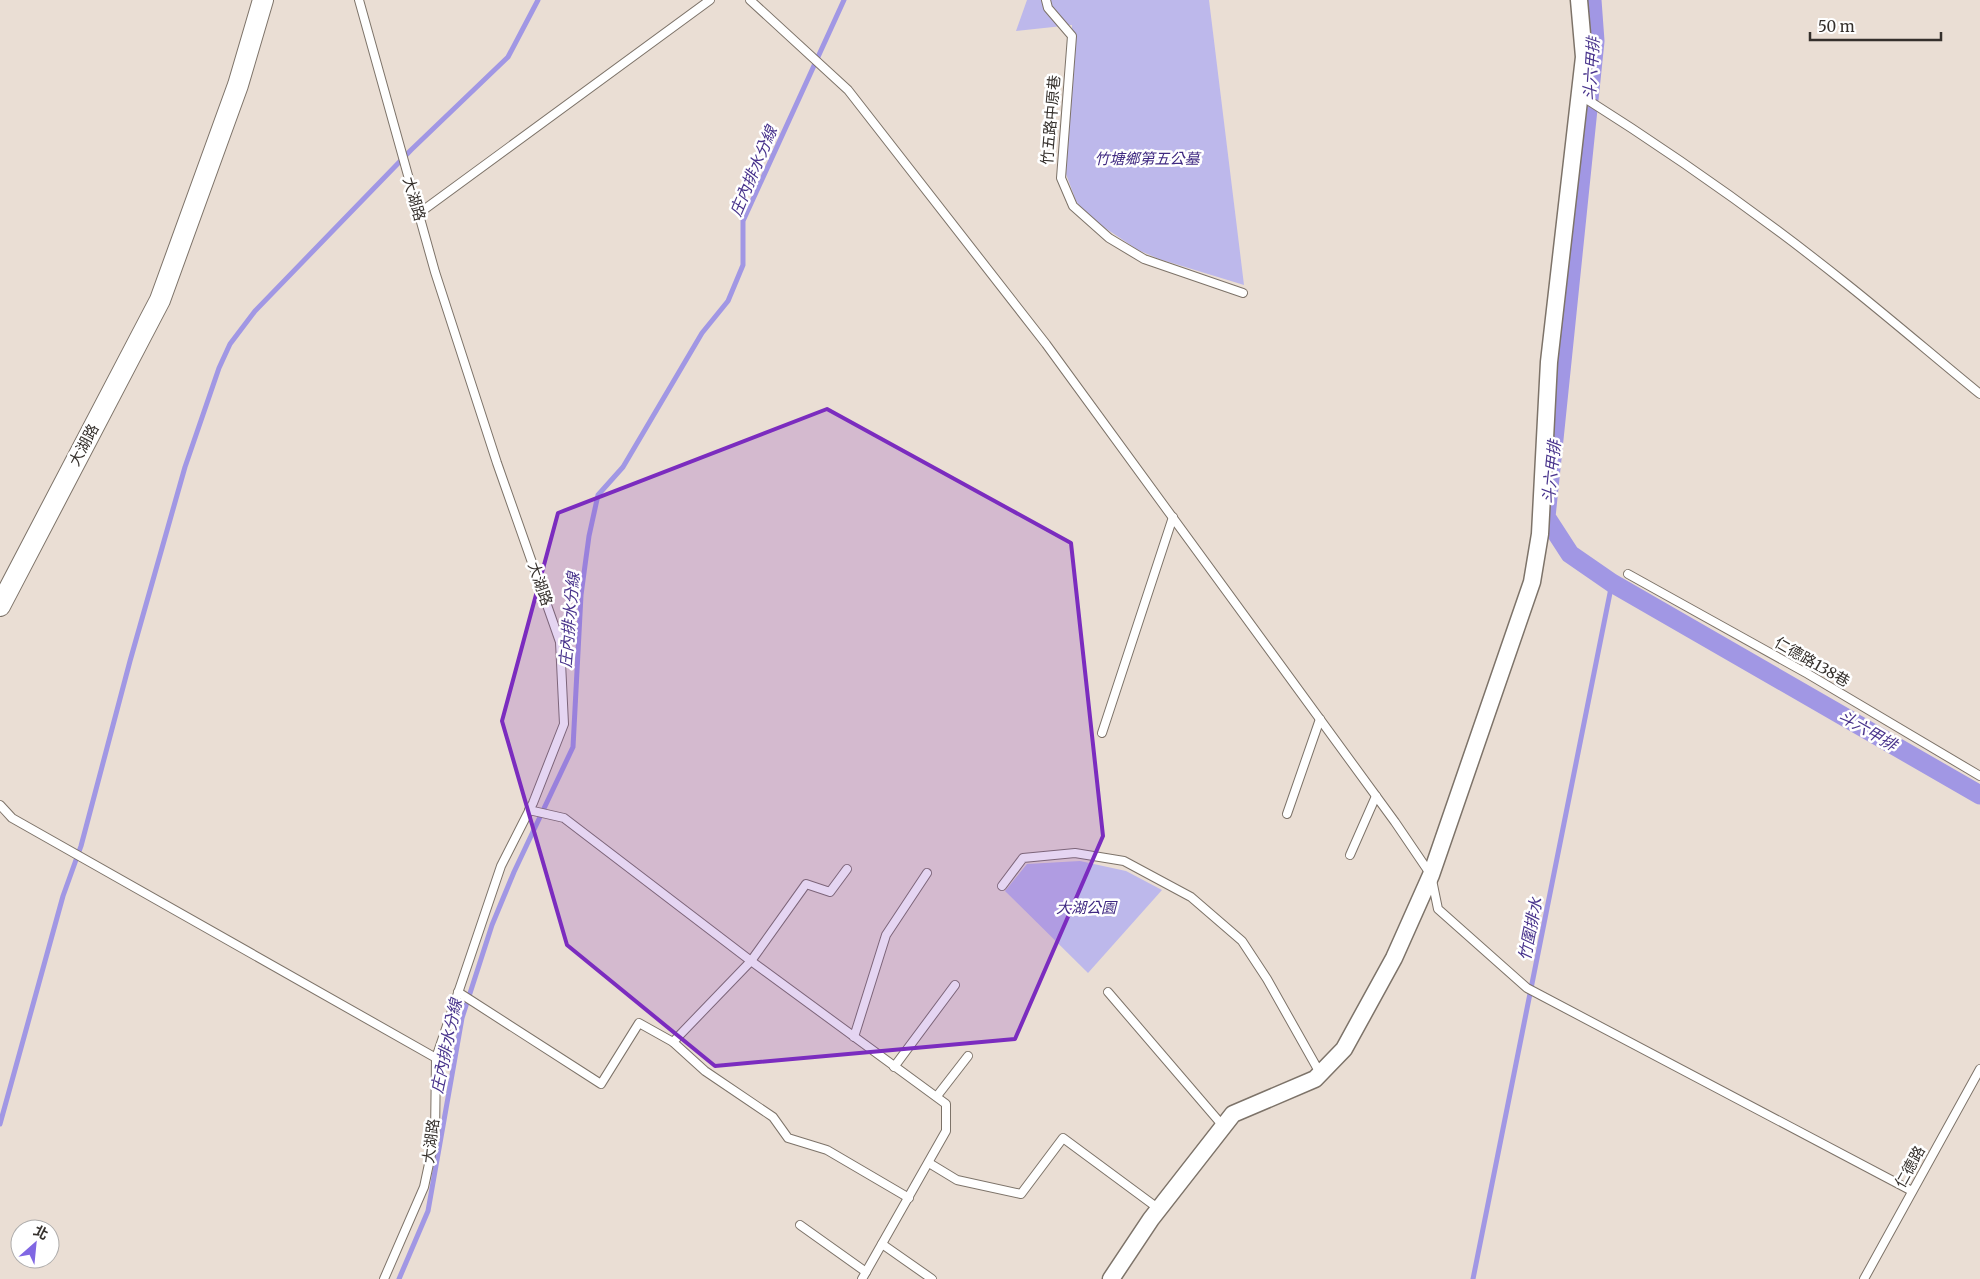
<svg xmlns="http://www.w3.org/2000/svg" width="1980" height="1279" font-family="Merriweather,'Noto Sans TC',serif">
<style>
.green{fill:#bdb8eb}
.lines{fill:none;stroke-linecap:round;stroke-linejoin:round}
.stream{stroke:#a197e4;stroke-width:5}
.canal{stroke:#a197e4;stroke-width:19}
.service-casing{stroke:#7d7369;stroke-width:10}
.minor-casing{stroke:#7d7369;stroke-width:19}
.tertiary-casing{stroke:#7d7369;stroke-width:22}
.service{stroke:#fff;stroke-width:8}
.minor{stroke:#fff;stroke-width:16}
.tertiary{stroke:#fff;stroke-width:20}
.marked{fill:#7b2cbf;fill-opacity:0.2;stroke:#7b2cbf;stroke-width:4;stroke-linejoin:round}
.labels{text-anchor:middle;stroke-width:5;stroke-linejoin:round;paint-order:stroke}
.street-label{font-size:15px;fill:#35302c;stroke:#fff}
.park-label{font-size:15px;font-style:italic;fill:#3f2981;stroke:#fff}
.water-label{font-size:16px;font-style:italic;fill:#48338c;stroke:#fff}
</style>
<rect width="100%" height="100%" fill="#eaded4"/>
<g class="green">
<path d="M1027,0h182l35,285 -85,-26 -21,-9 -51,-34 -11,-15 -10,-27 6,-149 -56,6z"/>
<path d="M1080,861l46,10 36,19 -74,83 -83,-82 22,-27z"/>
</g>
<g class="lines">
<g class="stream">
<path d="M0,1124l63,-228 18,-50 49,-185 55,-194 34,-99 11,-24 25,-33 156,-161 97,-93 30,-57"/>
<path d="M399,1279l29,-68 34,-193 30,-93 22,-53 59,-125 8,-152 8,-59 9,-41 25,-28 79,-134 26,-32 15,-36v-44l101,-221"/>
<path d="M1473,1279l139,-696"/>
</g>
<path class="canal" d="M1592,0l3,41 -49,476 24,37 42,29 368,212"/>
<defs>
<g id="service">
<path d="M359,0l76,272 62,191 63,179 4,82 -31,79 -32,63 -65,192 -1,78 -11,51 -40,92"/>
<path d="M750,0l98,90 198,254 349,478 36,53 7,34 89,79 385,203"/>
<path d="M1046,0l2,8 24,28 -11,142 12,28 36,32 35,21 99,34"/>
<path d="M1580,95c92,58 183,122 268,190 45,36 88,73 132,109"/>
<path d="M418,214l292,-214"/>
<path d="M1628,574l180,100 172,102"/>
<path d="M1102,733l71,-216"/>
<path d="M0,805l12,13 424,240"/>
<path d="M529,810l35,8 187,143 195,143v27l-84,148"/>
<path d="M1287,814l33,-95"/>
<path d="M1350,855l26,-59"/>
<path d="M1002,886l21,-28 52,-5 49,8 67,36 51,44 25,38 53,94"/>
<path d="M458,992l143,92 38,-61 34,19 32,29 68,46 15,21 39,12 82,48"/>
<path d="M1108,992l115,134"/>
<path d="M854,1037l32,-102 41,-62"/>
<path d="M673,1042l78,-81 55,-77 24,8 17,-23"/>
<path d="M894,1067l61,-82"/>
<path d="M937,1096l31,-40"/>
<path d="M929,1163l28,17 64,14 42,-56 96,71"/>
<path d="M800,1225l66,47"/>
<path d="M882,1244l50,35"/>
<path d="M1864,1279l116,-210"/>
</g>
<path id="minor" d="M1111,1279l40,-60 82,-105 82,-35 29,-30 50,-91 37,-83 101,-293 8,-48 9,-172 35,-305 -5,-57"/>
<path id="tertiary" d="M0,606l160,-306 78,-215 25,-85"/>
</defs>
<use href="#service" class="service-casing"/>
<use href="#minor" class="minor-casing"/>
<use href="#tertiary" class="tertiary-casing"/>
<use href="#service" class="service"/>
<use href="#minor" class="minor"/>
<use href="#tertiary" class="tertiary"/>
</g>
<path class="marked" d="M827,409l244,134 32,293 -88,203 -300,27 -148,-121 -65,-224 56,-208z"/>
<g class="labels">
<g class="street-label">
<text transform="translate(1051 120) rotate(-85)" y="5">竹五路中原巷</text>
<text transform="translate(414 199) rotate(74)" y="5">大湖路</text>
<text transform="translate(84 445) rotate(-62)" y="5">大湖路</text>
<text transform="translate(540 584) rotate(71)" y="5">大湖路</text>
<text transform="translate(1812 662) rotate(30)" y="5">仁德路138巷</text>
<text transform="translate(431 1141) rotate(-83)" y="5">大湖路</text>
<text transform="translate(1910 1167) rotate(-61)" y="5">仁德路</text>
</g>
<g class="park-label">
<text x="1147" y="164">竹塘鄉第五公墓</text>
<text x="1086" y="913">大湖公園</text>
</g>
<g class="water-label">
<text transform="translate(1591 69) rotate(-86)" y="6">斗六甲排</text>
<text transform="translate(753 171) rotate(-67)" y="6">庄內排水分線</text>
<text transform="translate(1551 472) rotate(-84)" y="6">斗六甲排</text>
<text transform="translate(569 620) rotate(-85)" y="6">庄內排水分線</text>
<text transform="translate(1868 730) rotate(30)" y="6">斗六甲排</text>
<text transform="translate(1530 929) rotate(-79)" y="6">竹圍排水</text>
<text transform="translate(446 1046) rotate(-78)" y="6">庄內排水分線</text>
</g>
</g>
<g transform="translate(35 1244) rotate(27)"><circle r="24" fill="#ffffff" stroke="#aeacab"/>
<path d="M0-4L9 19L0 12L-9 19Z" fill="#8067e3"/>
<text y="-8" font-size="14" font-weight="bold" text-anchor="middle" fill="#35302c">北</text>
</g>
<path d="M1810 32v8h131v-8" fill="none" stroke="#35302c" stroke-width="2.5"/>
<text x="1818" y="32" font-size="15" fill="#35302c" stroke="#ffffff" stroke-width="4" paint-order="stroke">50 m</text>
</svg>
